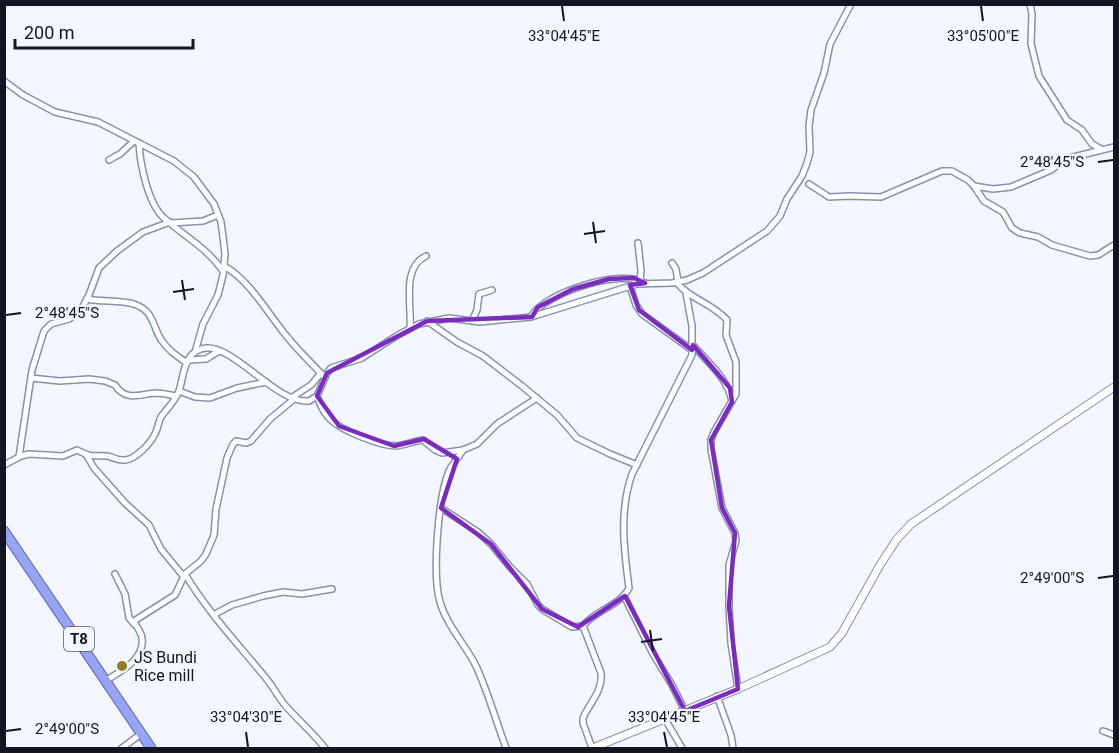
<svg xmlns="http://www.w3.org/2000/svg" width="1119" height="753" font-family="Roboto,sans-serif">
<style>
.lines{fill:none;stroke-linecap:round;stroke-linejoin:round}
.minor-casing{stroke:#8890b0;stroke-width:8}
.tertiary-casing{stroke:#8890b0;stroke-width:9}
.trunk-casing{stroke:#5763a8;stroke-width:11}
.minor{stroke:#fff;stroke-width:5}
.tertiary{stroke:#fff;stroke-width:7}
.trunk{stroke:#96a4f3;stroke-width:9}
.marked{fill:none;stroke:#7b2cbf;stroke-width:4.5;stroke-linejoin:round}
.ticks{fill:none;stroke:#131622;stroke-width:2}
.poi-dot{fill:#927b22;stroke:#f4f6fd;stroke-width:2}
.labels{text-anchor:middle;stroke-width:4.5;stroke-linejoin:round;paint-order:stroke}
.shield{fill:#f4f6fd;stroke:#565964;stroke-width:1.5}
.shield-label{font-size:15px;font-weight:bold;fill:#131622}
.poi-label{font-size:16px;fill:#131622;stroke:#f4f6fd;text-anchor:start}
.ticks-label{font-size:15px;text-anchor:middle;fill:#131622;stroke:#f4f6fd;stroke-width:4.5;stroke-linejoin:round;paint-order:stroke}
</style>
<rect width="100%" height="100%" fill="#f4f6fd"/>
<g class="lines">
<defs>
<g id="minor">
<path d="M1030,4l2,10 -1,30 8,32 28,44 15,10 10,14 9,5"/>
<path d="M4,81l19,14 32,17 43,10 76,39 20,16 20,27 7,18 2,15 2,17 -2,21 -5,20 -15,29 -8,28"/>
<path d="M139,143c1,21 9,61 25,75 21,19 42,29 59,53"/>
<path d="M109,160l11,-6 14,-13"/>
<path d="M809,184l20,13 20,-1 32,1 61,-26h10l16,9 6,6 10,15 19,11 9,16 8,5 18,4 14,8 38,11 8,-1 16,-10"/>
<path d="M974,186l19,3 18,-2 40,-17 14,-11 49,-12"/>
<path d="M171,223l32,-2 15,-6"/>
<path d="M638,243l3,28 -1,9"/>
<path d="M672,263l4,6 2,13"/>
<path d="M224,266c27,15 45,50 65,73 11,14 24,25 35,38"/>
<path d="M676,282c15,18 36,21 51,38l-1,15 10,27v32l-22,38 -3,8v9l11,59 13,25 1,8 -7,24v41l2,37 7,46"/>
<path d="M630,286l6,19 6,9 50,36"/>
<path d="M87,299c15,3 33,1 47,5 21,7 18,23 28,37 7,10 15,15 25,22"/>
<path d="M531,317c12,-24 91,-49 114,-34"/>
<path d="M427,321l30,21 26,14 39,30 35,29 20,23 33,16 27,11"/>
<path d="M472,321l5,-11 2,-16 13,-4"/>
<path d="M410,328c2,-23 -9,-60 16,-72"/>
<path d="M693,345c15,18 34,32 39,56"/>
<path d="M188,360l18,-1 13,-8"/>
<path d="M31,378l29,3 29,-2 16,2 10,4c11,17 25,9 41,8 7,0 14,2 20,3"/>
<path d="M179,391l16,6 15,1 27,-10 29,-6"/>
<path d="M317,396c3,9 7,18 14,24 11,11 50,26 65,26 9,-1 18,-5 27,-6l12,10 7,3 21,-3 14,-6 20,-20 40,-26"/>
<path d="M291,398l20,-13 10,-12"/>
<path d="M463,450c-4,6 -9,13 -13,19 -12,25 -18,106 -10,133 7,24 25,42 36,64 12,26 20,55 30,82"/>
<path d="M87,456l7,12 31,35 24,22 12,24 23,28"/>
<path d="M19,457l13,-87 12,-39 7,-7 18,-5 12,-9 8,-15 10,-27 18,-17 26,-19 27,-10"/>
<path d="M4,465l17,-9 8,-2 34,2 14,-6c16,8 14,5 30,6 6,1 11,5 18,4 11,-1 25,-16 30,-26 3,-5 3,-12 6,-17 6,-9 14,-15 18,-26 5,-15 4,-36 22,-42 30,-10 73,55 108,52l8,-5 10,-23 4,-5 31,-10 36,-23 21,-11 30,-6 31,4 51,-5 106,-33 35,-1 15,-3 16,-7 64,-42 13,-15 7,-17 15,-23 5,-13 3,-11 -1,-26 2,-16 13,-37 6,-29 21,-40"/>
<path d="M441,508l37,24 13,12 19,23 17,17 11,21 4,4 30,18 11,-1"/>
<path d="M115,574l10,20 4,24 5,6"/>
<path d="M185,574c22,37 53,70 80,103 7,8 12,18 19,27 13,15 28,28 41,44"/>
<path d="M624,596l29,58 19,31 13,26"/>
<path d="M215,614l17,-9 31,-9 20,-4 19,2 30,-5"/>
<path d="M107,680c14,-9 38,-21 35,-42 -1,-7 -6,-11 -8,-17l41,-26 10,-21 16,-13 5,-7 8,-19 2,-26 11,-51 6,-14 3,-3 10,2 5,-2 19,-22 24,-20"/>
<path d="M717,696l14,39 2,13"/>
<path d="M665,719l17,29"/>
<path d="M1103,731l11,4"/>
<path d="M122,748l20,-15"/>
<path d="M592,748l-9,-25v-5c7,-16 20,-27 18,-45l-18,-47c12,-16 37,-20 46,-38 -5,-38 -10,-77 3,-114l60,-119v-29l-6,-33"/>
</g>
<path id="tertiary" d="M593,748l145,-59 92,-42 12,-14 38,-68 17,-26 14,-15 203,-137"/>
<path id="trunk" d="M4,531l147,217"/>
</defs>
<use href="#minor" class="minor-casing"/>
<use href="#tertiary" class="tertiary-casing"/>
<use href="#trunk" class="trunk-casing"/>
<use href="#minor" class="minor"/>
<use href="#tertiary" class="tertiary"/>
<use href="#trunk" class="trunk"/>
</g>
<path class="marked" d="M634,278l11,5 -15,2 9,25 53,40 1,-5 37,43 2,14 -21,38 11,68 13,25 -6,73 9,83 -53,22 -60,-115 -47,31 -36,-18 -51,-65 -50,-36 16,-49 -33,-20 -30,7 -55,-20 -22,-30 10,-23 100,-52 105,-4 6,-10 35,-18 36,-10z"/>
<path class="ticks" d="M562,6l2,15M981,6l2,15M1098,162l15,-2M593,222l3,21M584,234l21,-3M182,280l3,20M173,292l21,-3M6,315l15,-2M1098,578l15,-2M650,630l3,21M641,642l21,-3M6,731l15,-2M246,732l2,15M664,732l3,15"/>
<circle class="poi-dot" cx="122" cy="666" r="6"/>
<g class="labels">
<rect class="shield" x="64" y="627" width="30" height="24" rx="4.5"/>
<g class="shield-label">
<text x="79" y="644">T8</text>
</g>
<g class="poi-label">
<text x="134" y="663">JS Bundi<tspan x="134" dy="18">Rice mill</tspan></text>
</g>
</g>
<g class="ticks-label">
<text x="564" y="41">33°04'45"E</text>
<text x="983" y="41">33°05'00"E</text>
<text x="1052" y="167">2°48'45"S</text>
<text x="67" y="318">2°48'45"S</text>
<text x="1052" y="583">2°49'00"S</text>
<text x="246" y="722">33°04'30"E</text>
<text x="664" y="722">33°04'45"E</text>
<text x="67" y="734">2°49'00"S</text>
</g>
<rect width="1119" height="753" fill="none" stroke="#131622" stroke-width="12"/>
<path d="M15 39v9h178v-9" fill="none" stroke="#131622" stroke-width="3"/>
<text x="24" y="39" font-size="18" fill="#131622" stroke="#f4f6fd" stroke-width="4.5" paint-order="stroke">200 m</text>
</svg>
